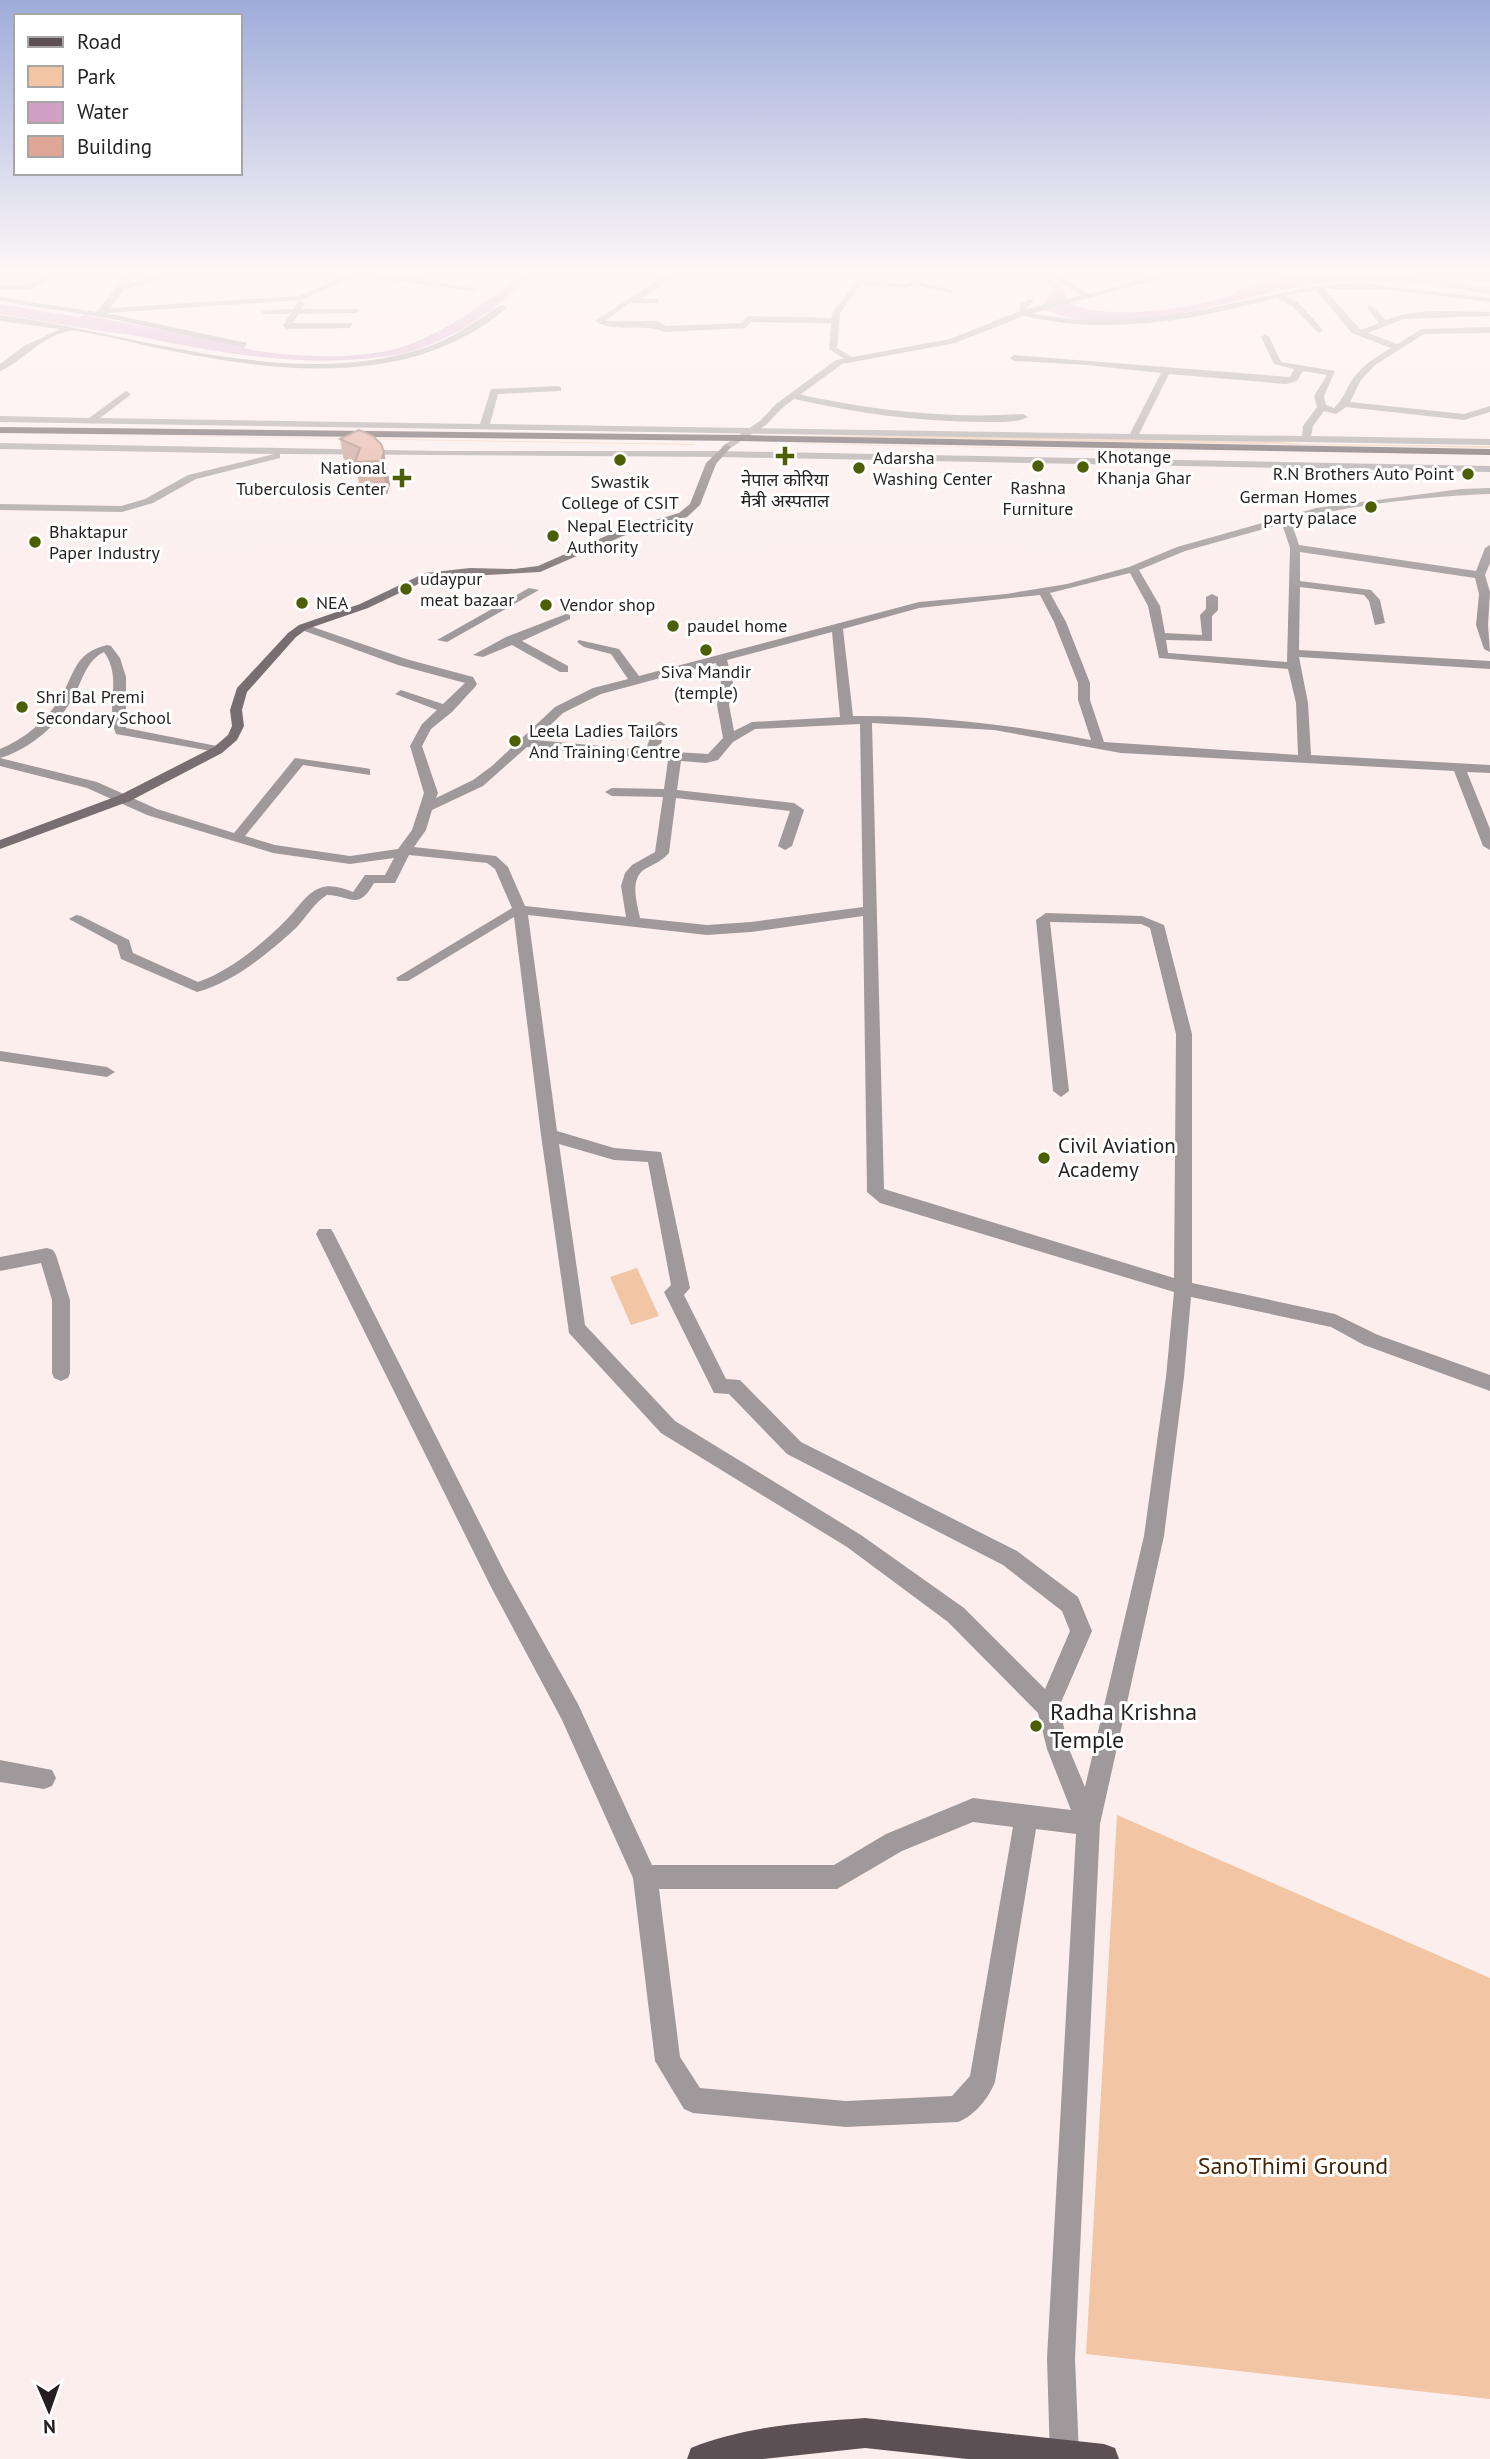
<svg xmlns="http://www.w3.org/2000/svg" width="1490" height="2459" font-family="'PT Sans','Noto Sans Devanagari',sans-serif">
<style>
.green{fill:#f2c6a4}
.water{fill:#d0a1c4}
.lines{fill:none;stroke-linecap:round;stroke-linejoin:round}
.river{fill:#d0a1c4;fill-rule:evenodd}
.minor{fill:#a0999b;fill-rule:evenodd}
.tertiary{fill:#a0999b;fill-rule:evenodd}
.secondary{fill:#786e71;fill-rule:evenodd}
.primary{fill:#5c5054;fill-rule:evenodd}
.trunk{fill:#504448;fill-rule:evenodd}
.wall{fill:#bf8f7f}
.shaded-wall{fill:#9b7468}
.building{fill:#dea694;stroke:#9b7468;stroke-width:2}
.poi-dot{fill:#4c5f04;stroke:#fff;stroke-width:2.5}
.labels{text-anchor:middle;stroke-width:6;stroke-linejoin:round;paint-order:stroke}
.far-poi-label{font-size:18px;fill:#251f1f;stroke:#fff;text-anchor:start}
.poi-label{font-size:21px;fill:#251f1f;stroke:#fff;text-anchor:start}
.near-poi-label{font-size:24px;fill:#251f1f;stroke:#fff;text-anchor:start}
.near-park-label{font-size:24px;fill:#442508;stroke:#fff}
</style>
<rect width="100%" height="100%" fill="#fdeeee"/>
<g class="green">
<path d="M0,433l695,11v1z"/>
<path d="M940,435l325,5 38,4 187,2v2l-710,-12z"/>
<path d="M781,443l709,14 -647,-12z"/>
<path d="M637,1268l22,48 -28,9 -21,-48z"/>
<path d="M1117,1815l373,163v421l-404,-45z"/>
</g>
<g class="water">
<path d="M521,273h19c-18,8 -28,20 -42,32 -22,17 -48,32 -74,42 -20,8 -41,10 -63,12 -100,9 -197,-20 -295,-36l18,-8 134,26c48,17 142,22 190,4 29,-11 60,-30 84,-48 10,-7 19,-17 29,-24z"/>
<path d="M1026,273c14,0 29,0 37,15 4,7 1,11 7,16 40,16 111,6 152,-6 9,-2 16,-8 24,-11 16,-6 36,-10 52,-12 64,-6 129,4 192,12v7c-56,-9 -118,-19 -175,-10 -78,12 -197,59 -272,25l-1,-3 10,-13v-6l-9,-7z"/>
</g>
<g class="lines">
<path class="river" d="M0,304l120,20 9,5 -9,5 -120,-20z"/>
<g class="minor">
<path d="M46,273h9l-22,16h-33v-4h28z"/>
<path d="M129,273h8l-8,10 40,-10h13l-57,16 -15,19 190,-12 46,-21 -3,-2 70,5 9,-5h10l-10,7 56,9 -4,2 -118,-15 -54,24 -196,13 141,30 -3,5 -131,-29 -113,-18v-4l96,15z"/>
<path d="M669,273h9l-36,26h16v4h-28l-25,18h52l9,5 76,-3 6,-7 83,2 2,-7 26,-32 45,5 10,-3 41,10 -4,2 -37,-8 -9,3 -44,-4 -21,29 -3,35 15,9v4l-3,1 -20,-13 2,-26 -80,-1 -6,6 -81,4c-21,-10 -50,2 -69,-11z"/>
<path d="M1048,273h9l35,23 -7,2z"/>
<path d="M1362,283l128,15v4l-107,-13h-59l37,41 18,-7 -12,-16 4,-2 15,15c32,-13 70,-8 104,-8v4l-87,3 -35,14 29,11 25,-15 68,-2v6l-66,1 -49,31 -14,15 -11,22 114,12 26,-8v6l-26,8 -118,-13 -10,7 -12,-3 -11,15 -2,10 179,3v6l-1490,-23v-6l89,2 37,-27 5,3 -2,2 -29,22 380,6 11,-35 67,-3 3,1v4l-63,3 -8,30 640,10 31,-61 -74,-8 -73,-4 -4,-3 4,-3 276,22 4,-8 -20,-5 -13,-27 4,-3 4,3 12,25 54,9 -11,25 2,9 8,3c9,-8 12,-19 18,-28 10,-15 24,-23 39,-32l-39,-15 -36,-43 -32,6 14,6 25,28 -4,3 -27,-27 -16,-8c-85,23 -170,38 -256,17v-11l10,-5 4,2 -7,6v5c72,17 142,5 213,-10 42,-9 79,-19 122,-19zM1303,371l24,4 -13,21 3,11 -14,19 -1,10 -163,-2 30,-60 117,10 11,-3z"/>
<path d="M298,301l7,2 -4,6h55l4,2 -4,2 -58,1 -5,9h60l-3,5 -63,1 -4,-3 7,-12h-25l-4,-2 4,-2 28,-1z"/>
<path d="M501,305l7,2c-97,84 -236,65 -351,41 -15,-3 -78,-19 -88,-17 -27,5 -46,30 -69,40v-7l24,-18 36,-17 -60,-8v-6c135,18 293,78 427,32 27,-9 50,-27 74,-42z"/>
<path d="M793,393c76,17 152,26 230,21l5,3c-11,6 -30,5 -43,5 -66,0 -131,-9 -195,-24v-4z"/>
<path d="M0,443l441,8h277l772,15v6l-772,-15 -438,-3v4l-84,21 -43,24 -31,9 -122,-2v-6l121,2 24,-7 43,-24 86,-21 -274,-5z"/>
<path d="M1490,488v6c-60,2 -142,11 -199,27l8,24 177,26 9,-23 5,-3v18l-5,12 5,17 -2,33 2,27 -6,-3 -8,-24 3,-31 -4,-16 -175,-26v29l71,9 9,10 5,23 -10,2 -6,-24 -5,-6 -64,-8 -1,63 191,11v8l-191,-12 9,46 3,52 179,10v8l-23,-1 23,57v21l-7,-4 -29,-75 -333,-18 -127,-23 -122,-7 12,466 290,89 2,-244 -26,-106 -9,-4 -91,-2 19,169 -8,6 -8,-6 -17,-171 10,-7 96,3 22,9 28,109v249l143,31 43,21 112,40v16l-126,-46 -33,-18 -140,-30 -7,80 -20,159 -64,288 -25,534 4,98 -1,3h-28l-3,-101 29,-524 -40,-5 -41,253c-6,16 -21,34 -37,40l-112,5 -153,-14 -9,-4 -29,-48 -22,-183 -71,-158 -71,-133 -175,-353 3,-5h12l3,5 171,339 73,131 74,161h182l52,-31 87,-36 98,12 -24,-61 -9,-36 -90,-91 -101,-75 -186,-114 -92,-100 -28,-198 -27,-218 -106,64h-10l-2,-3 116,-70 -17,-39 -8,-6 -78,-8 -14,28h-21c-16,28 -22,13 -47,12 -13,8 -20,21 -30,32 -28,26 -63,55 -100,65l-76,-33 -4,-14 -48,-26 7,-4 5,1 48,24 4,13 65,29c32,-11 67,-40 90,-64 10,-10 18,-25 32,-30 11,-4 22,0 33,4l12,-17h20l9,-17 -44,6 -77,-11 -126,-38 -60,-27 -87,-22v-8l97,24 60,27 77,24 61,-75 70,10 5,1v6l-67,-10 -58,71 30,9 75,11 48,-7 14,-19 12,-37 -14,-47 12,-22 15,-14 -42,-16 6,-4 42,14 22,-21 -67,-18 -99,-36v-4h8l99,34 67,18 4,7 -2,3 -23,25 -21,17 -9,17 16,47 -2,5 37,-18 19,-14 63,-59 38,-19 35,-9 -17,-25 -27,-7 -7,-5 2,-2 40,9 20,27 280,-74 87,-8 61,-10 62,-17 48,-20 139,-39 145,-19zM1282,524l8,24 -3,114 -119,-9 -2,-13 46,1v-25l6,-6v-13l-6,-3 -6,3v12l-6,6 2,20 -37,-2 -5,-27 -21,-36 46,-19zM1130,573l18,33 11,52 129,11 8,34 2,52 -194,-13 -14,-42v-17l-24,-61 -16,-29zM1040,595l14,27 24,61v17l13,40c-82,-15 -155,-25 -238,-24l-10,-87 76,-21zM832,632l8,85 -88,5 -18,9 -5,-26 4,-22 -6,-23zM716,663l5,20 -4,22 6,33 -15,16 -49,-3 7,-26 -6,-4 -6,4 -8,25 -111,-10 28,-27 38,-19zM860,724l3,183 -112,15 -44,3 -67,-7c-3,-15 -11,-39 5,-49 9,-5 17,-8 24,-16l7,-55 114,13 -12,35 7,4 7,-4 12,-36 -10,-7 -117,-13 4,-29 25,2 12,-3 15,-18 22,-13zM527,747l141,13 -4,29 -52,-1 -7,4 7,4 51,1 -8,55 -23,13 -7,8 -4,13 5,31 -101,-11 -17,-39 -12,-11 -82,-9 12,-17 6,-20 51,-24zM528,915l179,20 44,-3 112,-16 4,276 13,11 294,89 -8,85 -22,159 -59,251 -16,-38 -10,-42 33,-76 -14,-34 -61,-46 -216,-109 -61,-62 -14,-1 -42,-84 6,-7 -29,-136 -47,-4 -57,-17zM559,1144l55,16 34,2 23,123 -7,7 50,101 15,1 58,60 216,111 59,46 8,20 -25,58 -81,-81 -103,-73 -186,-114 -90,-96zM973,1822l40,5 -43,249 -18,20 -106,5 -146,-13 -20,-31 -21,-168h178l65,-38z"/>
<path d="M529,588l10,2 -92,52 -10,-2z"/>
<path d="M566,614l4,1v4l-48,22 46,25v6h-8l-48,-27 -29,12 -10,-2 33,-18z"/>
<path d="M107,645l4,1 9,12 6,19v51l96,19v6l-106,-19c-11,-27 7,-56 -12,-82 -18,9 -21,27 -30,44 -15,28 -43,53 -74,62v-9c24,-10 45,-27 59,-49 16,-25 14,-47 48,-55z"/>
<path d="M0,1051l107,16 8,5 -8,5 -107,-16z"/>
<path d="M47,1248l6,2 3,5 14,45v73l-2,5 -7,3 -7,-3 -2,-5v-73l-11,-37 -41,8v-14z"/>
<path d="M0,1760l52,10 4,8 -4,8 -8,3 -44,-7z"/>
</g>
<path class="tertiary" d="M1168,273h13l-155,42 -71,28 -113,21 -60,44 -16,17 -37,24 -8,-2 39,-26 16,-17 60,-44 114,-21 70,-28z"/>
<path class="secondary" d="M726,444l5,3 -15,17 -16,41 -13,12 -64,19 -83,36 -109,6 -63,30 -61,21 -11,8 -49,55 -5,18 2,16 -7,14 -15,13 -92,48 -130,48v-9l120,-45 94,-48 14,-12 4,-9 -2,-16 7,-22 51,-55 11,-8 61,-21 65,-31 45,-5 44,1 24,-3 77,-34 64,-19 11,-9 16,-41z"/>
<path class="primary" d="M865,2418l239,26 11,4 4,11h-152l-102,-11 -102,11h-76l4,-11c54,-22 117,-26 174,-30z"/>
<path class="trunk" d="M0,427l741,8 749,14v6l-749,-14 -741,-8z"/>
</g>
<path class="wall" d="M340,439l44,13 6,33 -3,9 -26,1 -3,-18 -12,-5z"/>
<path class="shaded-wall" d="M384,452l6,33 -3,9 -6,-33z"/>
<path class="building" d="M359,430l14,6 8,8 3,8 -3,9 -26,1 5,-14 -20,-9z"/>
<linearGradient id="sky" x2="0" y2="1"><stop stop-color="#9eacda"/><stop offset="0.44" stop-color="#fef7f7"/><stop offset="1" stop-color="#fef7f7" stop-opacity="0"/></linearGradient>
<rect width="1490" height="617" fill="url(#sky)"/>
<g class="poi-dot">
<path d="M781.5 445.5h7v7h7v7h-7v7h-7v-7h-7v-7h7z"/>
<circle cx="620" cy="460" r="7"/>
<circle cx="1038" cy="466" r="7"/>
<circle cx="1083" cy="467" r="7"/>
<circle cx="859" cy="468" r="7"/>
<circle cx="1468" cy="474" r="7"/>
<path d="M398.5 467.5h7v7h7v7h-7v7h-7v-7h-7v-7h7z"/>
<circle cx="1371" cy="507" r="7"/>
<circle cx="553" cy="536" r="7"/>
<circle cx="35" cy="542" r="7"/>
<circle cx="406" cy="589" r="7"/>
<circle cx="302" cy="603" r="7"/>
<circle cx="546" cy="605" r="7"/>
<circle cx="673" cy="626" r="7"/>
<circle cx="706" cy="650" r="7"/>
<circle cx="22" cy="707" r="7"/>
<circle cx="515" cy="741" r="7"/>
<circle cx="1044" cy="1158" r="7"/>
<circle cx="1036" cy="1726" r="7"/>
</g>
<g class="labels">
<g class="far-poi-label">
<text x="1097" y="463">Khotange<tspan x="1097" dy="21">Khanja Ghar</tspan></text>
<text x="873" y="464">Adarsha<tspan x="873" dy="21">Washing Center</tspan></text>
<text x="386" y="474" text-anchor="end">National<tspan x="386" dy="21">Tuberculosis Center</tspan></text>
<text x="1454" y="480" text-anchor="end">R.N Brothers Auto Point</text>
<text x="785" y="486" text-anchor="middle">नेपाल कोरिया<tspan x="785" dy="21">मैत्री अस्पताल</tspan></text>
<text x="620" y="488" text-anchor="middle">Swastik<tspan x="620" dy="21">College of CSIT</tspan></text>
<text x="1038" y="494" text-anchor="middle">Rashna<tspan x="1038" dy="21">Furniture</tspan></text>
<text x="1357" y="503" text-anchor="end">German Homes<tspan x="1357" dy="21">party palace</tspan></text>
<text x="567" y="532">Nepal Electricity<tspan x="567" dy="21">Authority</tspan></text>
<text x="49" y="538">Bhaktapur<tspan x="49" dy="21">Paper Industry</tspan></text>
<text x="420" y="585">udaypur<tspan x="420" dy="21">meat bazaar</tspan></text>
<text x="316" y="609">NEA</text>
<text x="560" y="611">Vendor shop</text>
<text x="687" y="632">paudel home</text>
<text x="706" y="678" text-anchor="middle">Siva Mandir<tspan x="706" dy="21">(temple)</tspan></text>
<text x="36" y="703">Shri Bal Premi<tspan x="36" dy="21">Secondary School</tspan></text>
<text x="529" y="737">Leela Ladies Tailors<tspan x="529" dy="21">And Training Centre</tspan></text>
</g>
<g class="poi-label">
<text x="1058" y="1153">Civil Aviation<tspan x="1058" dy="24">Academy</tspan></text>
</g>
<g class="near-poi-label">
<text x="1050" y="1720">Radha Krishna<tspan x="1050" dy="28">Temple</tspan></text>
</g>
<g class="near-park-label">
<text x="1293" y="2174">SanoThimi Ground</text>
</g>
</g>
<rect x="14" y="14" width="228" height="161" fill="#ffffff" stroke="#a8a5a5" stroke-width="2"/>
<rect x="28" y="37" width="35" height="10" fill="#5c5054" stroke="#a8a5a5" stroke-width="2"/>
<text x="77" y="49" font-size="21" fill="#251f1f">Road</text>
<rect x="28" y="66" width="35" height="21" fill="#f2c6a4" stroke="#a8a5a5" stroke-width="2"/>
<text x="77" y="84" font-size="21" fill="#251f1f">Park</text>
<rect x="28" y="102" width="35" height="21" fill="#d0a1c4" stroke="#a8a5a5" stroke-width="2"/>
<text x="77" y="119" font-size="21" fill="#251f1f">Water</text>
<rect x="28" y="136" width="35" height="21" fill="#dea694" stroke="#a8a5a5" stroke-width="2"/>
<text x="77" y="154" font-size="21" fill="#251f1f">Building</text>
<g transform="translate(49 2410) rotate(178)" stroke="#ffffff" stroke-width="5" paint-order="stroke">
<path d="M0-5L12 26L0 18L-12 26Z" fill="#251f1f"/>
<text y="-10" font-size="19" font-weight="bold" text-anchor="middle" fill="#251f1f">N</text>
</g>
</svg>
